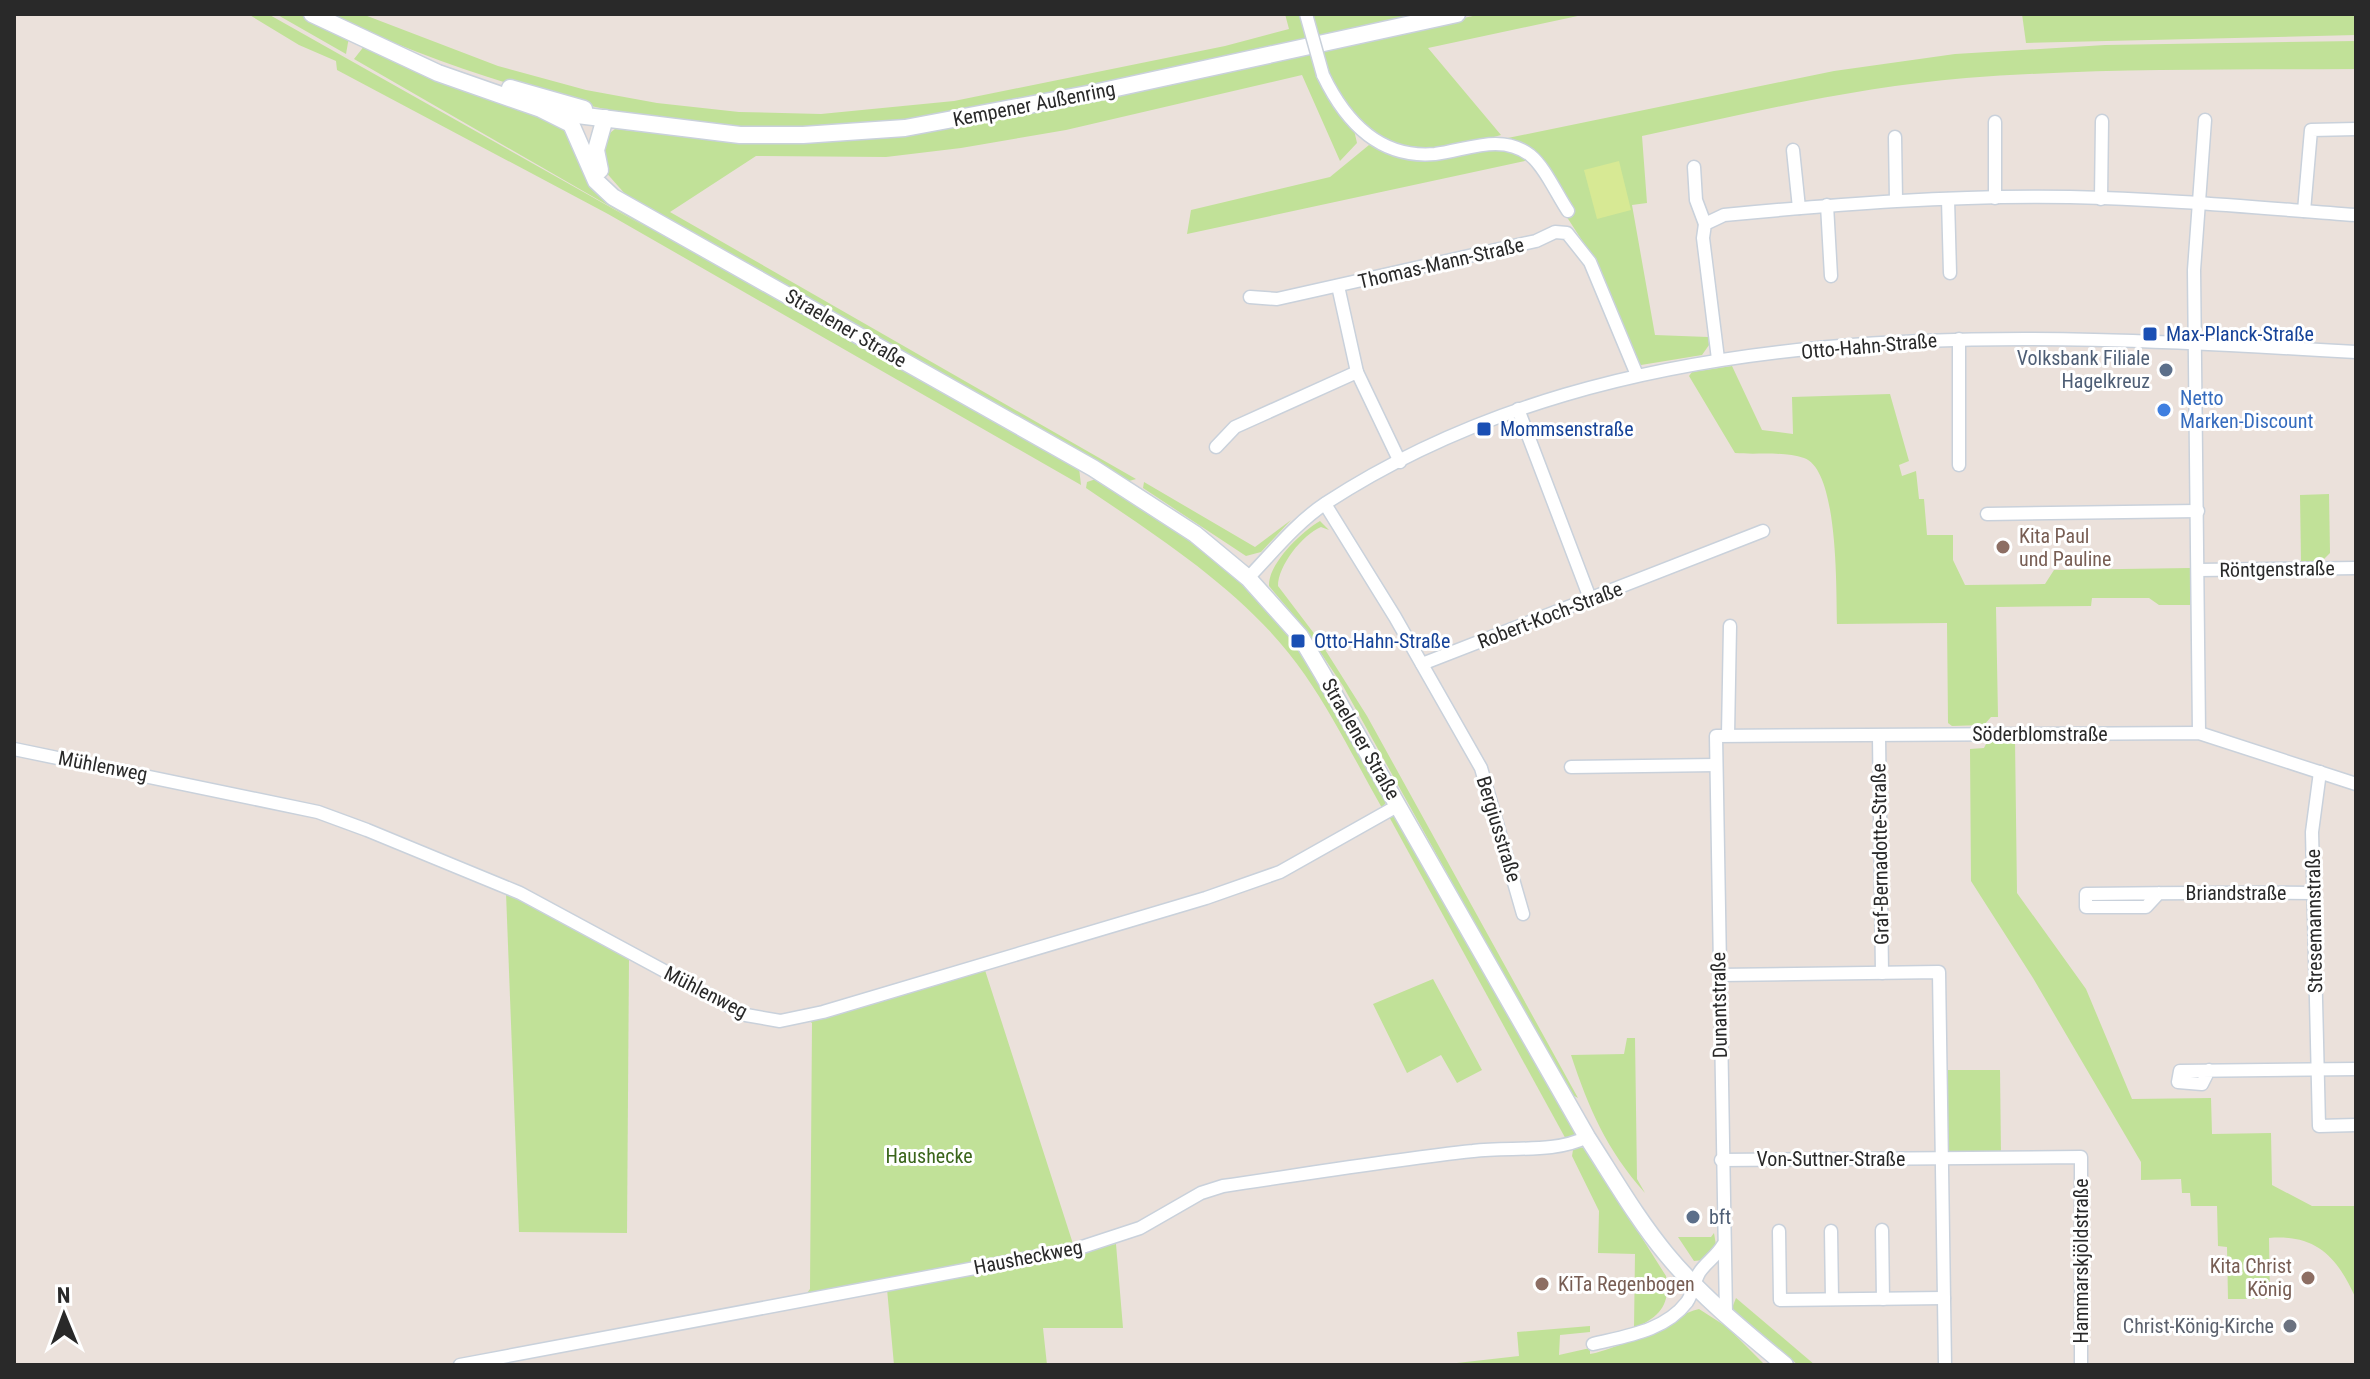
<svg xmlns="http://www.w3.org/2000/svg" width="2370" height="1379" font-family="'Roboto Condensed',sans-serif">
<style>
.green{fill:#c1e198}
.pitch{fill:#d7e994}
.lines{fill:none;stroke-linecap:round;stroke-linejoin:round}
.street-casing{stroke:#c9d1db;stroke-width:15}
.secondary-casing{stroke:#c9d1db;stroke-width:19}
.street{stroke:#fff;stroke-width:12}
.secondary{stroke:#fff;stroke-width:16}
.street-bridge-casing{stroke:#c9d1db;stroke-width:15;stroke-linecap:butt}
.street-bridge{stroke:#fff;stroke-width:12}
.transit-dot{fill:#1a4fb4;stroke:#fff;stroke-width:3}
.service-dot{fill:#5c6f8a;stroke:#fff;stroke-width:3}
.shop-dot{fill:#3f7fe0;stroke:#fff;stroke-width:3}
.education-dot{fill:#8d6e63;stroke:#fff;stroke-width:3}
.worship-dot{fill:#6b7280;stroke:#fff;stroke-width:3}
.labels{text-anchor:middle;stroke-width:6;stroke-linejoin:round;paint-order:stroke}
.street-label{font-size:20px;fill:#292929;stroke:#fff}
.transit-label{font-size:20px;fill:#164399;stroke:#fff;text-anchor:start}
.service-label{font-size:20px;fill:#4e5e75;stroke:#fff;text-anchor:end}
.shop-label{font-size:20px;fill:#366cbe;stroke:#fff;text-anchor:start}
.education-label{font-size:20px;fill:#785e54;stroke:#fff;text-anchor:start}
.park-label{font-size:20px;fill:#3a651b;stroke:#fff}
.worship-label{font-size:20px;fill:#5b616d;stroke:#fff;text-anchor:end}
</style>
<rect width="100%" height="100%" fill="#ebe1db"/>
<g class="green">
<path d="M248,14h20l381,215 -295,-170 11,-14 196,77 27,51 491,295 2,17 -473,-271 -271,-144 -1,-9 -37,-16z"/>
<path d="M276,14h23l50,23 -3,17z"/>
<path d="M326,14h36l136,52 88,24 71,13 82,9 82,2 133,-13 271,-55 64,-17 -4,-15h148c-105,22 -209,44 -314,66 -112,24 -224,49 -340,49 -158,-1 -311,-52 -453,-115z"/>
<path d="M1482,14h105l-159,34 73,87c-66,19 -82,17 -147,-5l3,13 -17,18 -38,-86 -236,55 -105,18 -75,9 -130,-1 -86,56 466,267 -7,2 -503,-286 -23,-26 -1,-30 13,-10 123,13h62l521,-93z"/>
<path d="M2022,14h334v21l-330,8z"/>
<path d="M2356,41v28c-130,1 -260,-1 -390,9 -110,9 -217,35 -324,58l5,67 -15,2 23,130 53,2 1,8 -7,10 -61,10 -5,-2 -42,-104 -64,-99 -343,74 4,-24 139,-33 39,-32 46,12 419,-86 121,-17 150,-9z"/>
<path d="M1732,366l30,64 31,4 -1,-37 98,-3 19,67 -10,4 3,11 14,-5 3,28h5l3,36h26v25l12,25 80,-1 9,-14 136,-2v37h-31l-10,-7h-57l-1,8 -95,1 2,110h-7l-7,8 -32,1 -4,-3 -1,-100 -110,1c-1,-33 2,-154 -33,-166 -20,-7 -49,-3 -69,-5l-46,-77 3,-4z"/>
<path d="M1096,479c76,47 152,97 205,171 33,46 60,98 89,147l-8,11c-25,-44 -48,-91 -77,-133 -54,-79 -141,-134 -219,-187l1,-6z"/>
<path d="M1144,482l111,65 36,-27 -30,32 -15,4 -103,-68z"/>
<path d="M2329,494l1,59 -8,8h-21l-1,-66z"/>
<path d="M1320,521l9,9 -8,-3c-19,8 -43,39 -43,59l41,54 48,76 211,382 -9,-5 -226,-407 -41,-61 -33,-39c-1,-22 32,-54 51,-65z"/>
<path d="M1988,740h27l2,153 69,96 46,110 79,-1 1,36 59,-1 1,52 40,21h44v93c-18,-41 -39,-65 -87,-61l1,61h-42l-1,-52 -9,-1 -1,-40h-26l-1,-13h-8l-1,-14 -40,1v-18l-108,-184 -62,-97 -1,-132 14,-1z"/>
<path d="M1387,813h11l179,320 -9,10z"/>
<path d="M506,893l123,65 -2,275 -108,-1z"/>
<path d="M984,967l90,280 -270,50 6,-8 2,-266 -6,-5z"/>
<path d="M1433,979l49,91 -25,13 -16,-28 -34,18 -34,-69z"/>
<path d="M1627,1038h8l2,141 8,14c-39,-44 -56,-84 -74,-138l53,-1z"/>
<path d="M1943,1070h57l1,84 -54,1z"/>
<path d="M1578,1147l7,1 81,128c5,28 -6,41 -32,52l1,-74 -37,-1 1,-42 -27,-55 1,-6z"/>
<path d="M1714,1233l2,12 -13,15 -9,1 -16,-24h33z"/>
<path d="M1116,1244l7,84h-80l4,37h-153l-7,-76z"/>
<path d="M1736,1298l79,67h-17l-60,-51 -6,-6z"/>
<path d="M1699,1309l28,18 38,38h-326l80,-9 -2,-24 73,-6v6l-30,3 -1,20 31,-7v6c14,-2 53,-18 69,-25 14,-7 25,-17 40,-20z"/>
</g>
<path class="pitch" d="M1619,161l12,49 -34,9 -13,-49z"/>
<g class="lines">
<defs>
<g id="street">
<path d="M1323,75c22,46 56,84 112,79 32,-4 66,-21 95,1 15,12 27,40 38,56"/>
<path d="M1895,137l1,63"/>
<path d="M1793,150l6,58"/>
<path d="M1694,167l2,33 9,24"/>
<path d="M1995,198v-76"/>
<path d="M1948,199l2,74"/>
<path d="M2101,199l1,-78"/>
<path d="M1827,205l4,71"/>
<path d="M2304,211l7,-81 45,-1"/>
<path d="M1338,286l19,86 43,90"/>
<path d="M1250,297l27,2 259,-58 19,-9 12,1 23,29 47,113"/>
<path d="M1959,339v126"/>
<path d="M1718,359l-15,-121 2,-14 19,-9c115,-11 230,-20 346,-18 96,2 191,11 286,18"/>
<path d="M1518,409l73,192"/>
<path d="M1216,447l19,-20 122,-55"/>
<path d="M1325,504l70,113 86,151 42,146"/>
<path d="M1987,514l211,-3"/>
<path d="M2199,570l157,-2"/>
<path d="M1248,578c24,-25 49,-56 78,-75 298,-194 691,-171 1030,-151"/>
<path d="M1422,664l341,-133"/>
<path d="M2199,733l-5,-463 11,-150"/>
<path d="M1728,735l2,-109"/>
<path d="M1879,736l3,237"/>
<path d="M14,749l304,63 49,18 153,63 226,122 34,6 43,-9 383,-114 74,-26 119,-67"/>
<path d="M1571,767l145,-2"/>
<path d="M2320,772l-8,60 7,294 37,-1"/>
<path d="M2159,893l-13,14h-60v-13c75,-1 151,-2 227,-1"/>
<path d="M1719,975l220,-3 6,393"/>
<path d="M2209,1070l-7,14 -24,-2 2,-11 176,-2"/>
<path d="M1721,1160l360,-3v208"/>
<path d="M1882,1230l1,69"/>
<path d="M1779,1231l1,69 164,-2"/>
<path d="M1831,1231l1,68"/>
<path d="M1726,1315l-10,-579 483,-3 157,51"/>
<path d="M1593,1344c33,-8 72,-13 94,-42 6,-9 7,-20 12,-29 6,-10 17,-16 24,-28"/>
<path d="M460,1365l616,-116 64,-21 61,-35 22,-7c83,-12 166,-26 250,-35 36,-5 81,3 114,-14"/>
</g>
<g id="secondary">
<path d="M312,14l126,59 103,36 30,15 25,57 17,16 480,271 102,66 53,44 52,58 22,37 265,464c26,40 50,82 80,118 34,41 77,76 118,110"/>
<path d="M510,88l74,21"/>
<path d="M561,113l179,22h63l102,-7 193,-36 359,-78"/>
<path d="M600,170l-4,-20 9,-32"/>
</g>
</defs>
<use href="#street" class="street-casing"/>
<use href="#secondary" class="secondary-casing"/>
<use href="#street" class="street"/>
<use href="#secondary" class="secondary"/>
<defs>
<path id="street-bridge" d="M1306,14l17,61"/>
</defs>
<use href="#street-bridge" class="street-bridge-casing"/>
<use href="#street-bridge" class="street-bridge"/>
</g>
<g class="transit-dot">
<rect x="2142" y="326" width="16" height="16" rx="4"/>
<rect x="1476" y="421" width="16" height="16" rx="4"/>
<rect x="1290" y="633" width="16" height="16" rx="4"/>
</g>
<g class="service-dot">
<circle cx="2166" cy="370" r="8"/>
<circle cx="1693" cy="1217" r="8"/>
</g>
<circle class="shop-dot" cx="2164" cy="410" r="8"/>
<g class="education-dot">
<circle cx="2003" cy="547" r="8"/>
<circle cx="2308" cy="1278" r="8"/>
<circle cx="1542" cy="1284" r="8"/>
</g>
<circle class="worship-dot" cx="2290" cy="1326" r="8"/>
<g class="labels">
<g class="street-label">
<text transform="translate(1034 104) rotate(-11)" y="7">Kempener Außenring</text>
<text transform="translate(1441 263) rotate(-13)" y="7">Thomas-Mann-Straße</text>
<text transform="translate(846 328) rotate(30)" y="7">Straelener Straße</text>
<text transform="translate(1869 346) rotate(-5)" y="7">Otto-Hahn-Straße</text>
<text transform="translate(2277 569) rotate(-1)" y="7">Röntgenstraße</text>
<text transform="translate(1550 615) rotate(-21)" y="7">Robert-Koch-Straße</text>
<text x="2040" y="741">Söderblomstraße</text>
<text transform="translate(1361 739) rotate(60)" y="7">Straelener Straße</text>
<text transform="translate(103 766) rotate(11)" y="7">Mühlenweg</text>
<text transform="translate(1499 829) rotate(73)" y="7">Bergiusstraße</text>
<text transform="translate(1880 854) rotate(-91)" y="7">Graf-Bernadotte-Straße</text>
<text x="2236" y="900">Briandstraße</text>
<text transform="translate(2314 921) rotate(-91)" y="7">Stresemannstraße</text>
<text transform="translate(706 992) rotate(27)" y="7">Mühlenweg</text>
<text transform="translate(1719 1005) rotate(-91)" y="7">Dunantstraße</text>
<text x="1831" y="1166">Von-Suttner-Straße</text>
<text transform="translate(1028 1257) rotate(-11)" y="7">Hausheckweg</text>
<text transform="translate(2081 1261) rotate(-90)" y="7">Hammarskjöldstraße</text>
</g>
<g class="transit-label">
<text x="2166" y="341">Max-Planck-Straße</text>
<text x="1500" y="436">Mommsenstraße</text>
<text x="1314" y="648">Otto-Hahn-Straße</text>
</g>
<g class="service-label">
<text x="2150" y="365">Volksbank Filiale<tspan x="2150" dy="23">Hagelkreuz</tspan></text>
<text x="1709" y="1224" text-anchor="start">bft</text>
</g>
<g class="shop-label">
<text x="2180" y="405">Netto<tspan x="2180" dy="23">Marken-Discount</tspan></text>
</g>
<g class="education-label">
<text x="2019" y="543">Kita Paul<tspan x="2019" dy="23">und Pauline</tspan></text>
<text x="2292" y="1273" text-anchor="end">Kita Christ<tspan x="2292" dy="23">König</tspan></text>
<text x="1558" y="1291">KiTa Regenbogen</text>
</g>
<g class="park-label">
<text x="929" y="1163">Haushecke</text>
</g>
<g class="worship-label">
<text x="2274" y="1333">Christ-König-Kirche</text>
</g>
</g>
<rect width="2370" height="1379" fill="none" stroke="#292929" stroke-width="32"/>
<g transform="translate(64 1315) rotate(359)" stroke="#ffffff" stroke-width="6" paint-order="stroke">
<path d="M0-6L14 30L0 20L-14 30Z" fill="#292929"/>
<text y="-12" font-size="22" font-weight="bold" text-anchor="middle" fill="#292929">N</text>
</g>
</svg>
